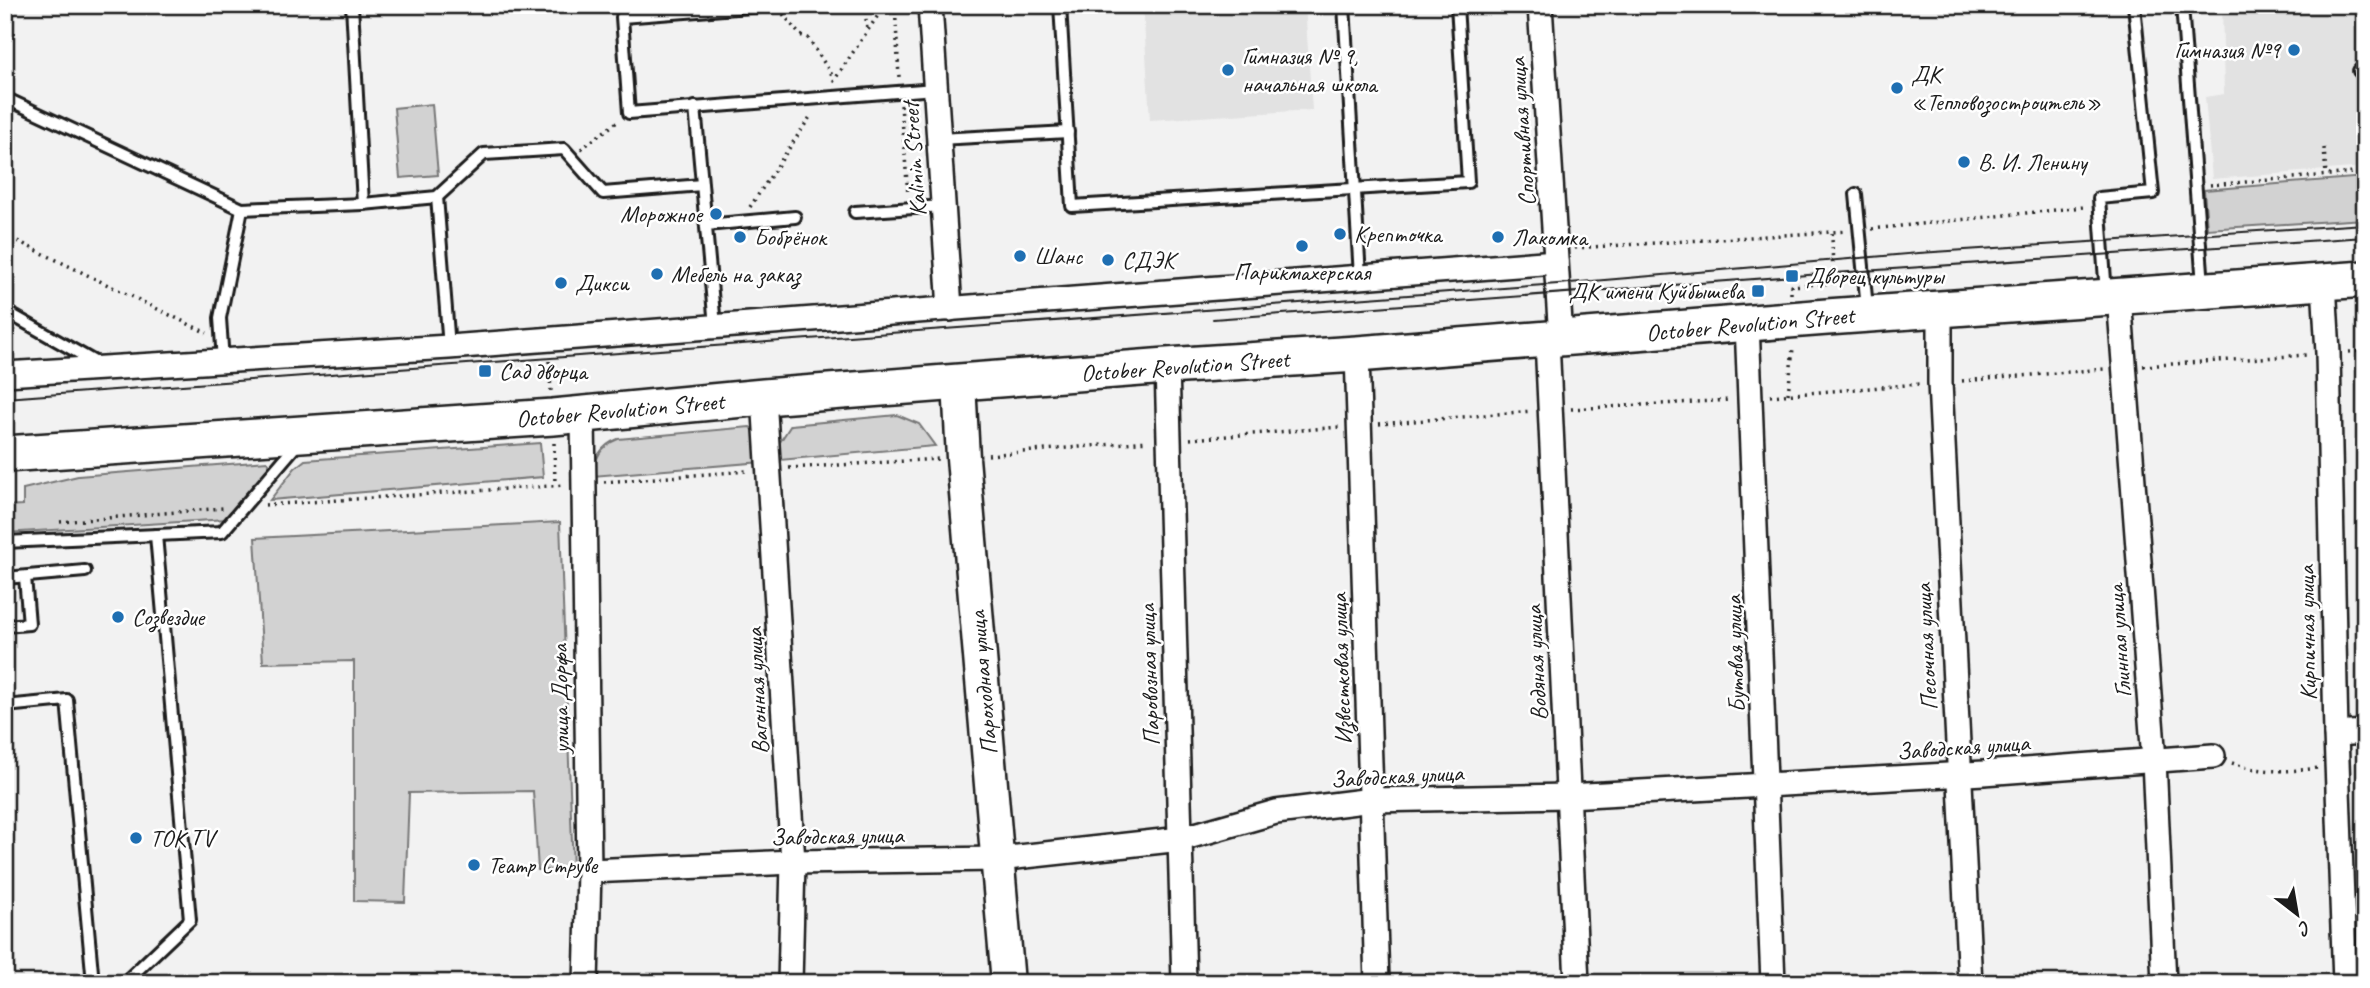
<svg xmlns="http://www.w3.org/2000/svg" width="2370" height="988" font-family="Caveat,sans-serif">
<style>
.built{fill:#e2e2e2}
.green{fill:#d2d2d2;stroke:#777;stroke-width:2}
.lines{fill:none;stroke-linecap:round;stroke-linejoin:round}
.service-casing{stroke:#1c1c1c;stroke-width:16}
.minor-casing{stroke:#1c1c1c;stroke-width:28}
.secondary-casing{stroke:#1c1c1c;stroke-width:37}
.primary-casing{stroke:#1c1c1c;stroke-width:40}
.path{stroke:#1c1c1c;stroke-width:3.5;stroke-dasharray:2 5;stroke-linecap:butt}
.service{stroke:#fff;stroke-width:10}
.minor{stroke:#fff;stroke-width:23}
.secondary{stroke:#fff;stroke-width:32}
.primary{stroke:#fff;stroke-width:35}
.tram{stroke:#1c1c1c;stroke-width:2}
.poi-dot{fill:#1f6fb2;stroke:#fff;stroke-width:2.5}
.labels{text-anchor:middle;stroke-width:5;stroke-linejoin:round;paint-order:stroke}
.poi-label{font-size:24px;fill:#1c1c1c;stroke:#fff;text-anchor:start}
.street-label{font-size:24px;fill:#1c1c1c;stroke:#fff}
</style>
<rect width="100%" height="100%" fill="#f2f2f2"/>
<filter id="ink" filterUnits="userSpaceOnUse"><feTurbulence type="fractalNoise" baseFrequency=".0143" numOctaves="2"/><feDisplacementMap in="SourceGraphic" scale="14" xChannelSelector="R" yChannelSelector="G"/><feConvolveMatrix kernelMatrix="1 2 1 2 8 2 1 2 1" color-interpolation-filters="sRGB"/></filter>
<g filter="url(#ink)">
<g class="built">
<path d="M413,5h65l-65,7z"/>
<path d="M1143,5h162l7,105 -162,10z"/>
<path d="M2222,5h143v162l-153,12 -7,-82 19,-3z"/>
</g>
<g class="green">
<path d="M432,104l6,71 -38,3 -6,-70z"/>
<path d="M2365,177v42l-158,10 -3,-39z"/>
<path d="M897,415l22,9 16,22 -155,14v-18l11,-17z"/>
<path d="M750,427l10,8 2,27 -169,14c2,-18 7,-30 25,-37z"/>
<path d="M540,443l3,34 -273,23 25,-32 10,-8z"/>
<path d="M267,461l4,4 -9,21 -35,33 -222,14v-27l18,-1v-16l55,-13z"/>
<path d="M560,522l13,348h-35l-5,-79 -124,2 -4,109 -51,-1v-240l-91,2 -8,-125z"/>
</g>
<g class="lines">
<defs>
<g id="service">
<path d="M352,5l11,199"/>
<path d="M774,5l-152,12 7,96 306,-24"/>
<path d="M1060,5l12,201 396,-24 -11,-177"/>
<path d="M1344,5l16,272"/>
<path d="M2182,5l21,280"/>
<path d="M2359,71l6,-1"/>
<path d="M5,98l237,111 121,-5 74,-7 47,-43 80,-5 39,44 99,-8"/>
<path d="M695,107l20,219"/>
<path d="M939,139l129,-7"/>
<path d="M1856,194l11,114"/>
<path d="M437,197l12,150"/>
<path d="M855,212l88,-6"/>
<path d="M706,225l89,-8"/>
<path d="M2106,294l-7,-96 54,-5 -19,-188"/>
<path d="M5,311l95,54"/>
<path d="M223,361l-3,-43 22,-109"/>
<path d="M5,542l217,-10 77,-90"/>
<path d="M5,578l80,-7"/>
<path d="M5,626l24,-2 -4,-47"/>
<path d="M5,706l62,-6 26,283"/>
<path d="M124,983l66,-63 -34,-385"/>
</g>
<g id="minor">
<path d="M930,5l20,304"/>
<path d="M1540,5l21,334"/>
<path d="M2324,283l4,70 8,381 9,249"/>
<path d="M2119,296l35,464 10,223"/>
<path d="M1940,309v74l30,600"/>
<path d="M1747,323l26,660"/>
<path d="M1547,340l30,643"/>
<path d="M1357,354l20,629"/>
<path d="M1167,366l17,617"/>
<path d="M5,374l444,-27 1107,-85"/>
<path d="M764,397l29,465 -3,121"/>
<path d="M583,415l6,456 -3,112"/>
<path d="M2336,734l29,-2"/>
<path d="M589,871l204,-9 206,-3 182,-20 95,-27 96,-12 196,-4 416,-23 229,-17"/>
</g>
<path id="secondary" d="M959,383l4,75 45,525"/>
<path id="primary" d="M5,454l548,-37 211,-20 403,-31 190,-12 470,-37 538,-38"/>
</defs>
<use href="#service" class="service-casing"/>
<use href="#minor" class="minor-casing"/>
<use href="#secondary" class="secondary-casing"/>
<use href="#primary" class="primary-casing"/>
<g class="path">
<path d="M865,5l2,26"/>
<path d="M895,5l4,72"/>
<path d="M783,14l17,21 8,3 26,40"/>
<path d="M833,82l52,-77"/>
<path d="M901,105l7,90"/>
<path d="M2324,148l2,27"/>
<path d="M581,149l36,-27"/>
<path d="M2210,185l155,-13"/>
<path d="M750,207l62,-93"/>
<path d="M1872,229l212,-22"/>
<path d="M5,235l202,98"/>
<path d="M1575,248l272,-17"/>
<path d="M1791,294v-8l42,-3 -1,-50"/>
<path d="M2349,352l16,-1"/>
<path d="M549,361l2,30"/>
<path d="M2143,366l163,-11"/>
<path d="M1962,381l142,-12"/>
<path d="M1788,394l5,-46"/>
<path d="M1770,396l149,-12"/>
<path d="M1571,409l160,-9"/>
<path d="M1379,424l153,-13"/>
<path d="M1190,439l150,-12"/>
<path d="M554,443l1,42"/>
<path d="M988,455l160,-14"/>
<path d="M789,468l150,-9"/>
<path d="M604,482l143,-11"/>
<path d="M265,505l300,-20"/>
<path d="M60,522l163,-14"/>
<path d="M2232,763c29,10 55,9 86,5"/>
</g>
<use href="#service" class="service"/>
<use href="#minor" class="minor"/>
<use href="#secondary" class="secondary"/>
<use href="#primary" class="primary"/>
<g class="tram">
<path d="M1213,319l650,-48 502,-34"/>
<path d="M5,398l1553,-114 361,-31 446,-29"/>
</g>
</g>
</g>
<g class="poi-dot">
<circle cx="2294" cy="50" r="7"/>
<circle cx="1228" cy="70" r="7"/>
<circle cx="1897" cy="88" r="7"/>
<circle cx="1964" cy="162" r="7"/>
<circle cx="716" cy="214" r="7"/>
<circle cx="1340" cy="234" r="7"/>
<circle cx="740" cy="237" r="7"/>
<circle cx="1498" cy="237" r="7"/>
<circle cx="1302" cy="246" r="7"/>
<circle cx="1020" cy="256" r="7"/>
<circle cx="1108" cy="260" r="7"/>
<circle cx="657" cy="274" r="7"/>
<rect x="1785" y="269" width="14" height="14" rx="3.5"/>
<circle cx="561" cy="283" r="7"/>
<rect x="1751" y="284" width="14" height="14" rx="3.5"/>
<rect x="478" y="364" width="14" height="14" rx="3.5"/>
<circle cx="118" cy="617" r="7"/>
<circle cx="136" cy="838" r="7"/>
<circle cx="474" cy="865" r="7"/>
</g>
<g class="labels">
<g class="poi-label">
<text x="2280" y="58" text-anchor="end">Гимназия №9</text>
<text x="1242" y="64">Гимназия № 9,<tspan x="1242" dy="28">начальная школа</tspan></text>
<text x="1911" y="82">ДК<tspan x="1911" dy="28">«Тепловозостроитель»</tspan></text>
<text x="1978" y="170">В. И. Ленину</text>
<text x="702" y="222" text-anchor="end">Морожное</text>
<text x="1354" y="242">Крепточка</text>
<text x="754" y="245">Бобрёнок</text>
<text x="1512" y="245">Лакомка</text>
<text x="1034" y="264">Шанс</text>
<text x="1122" y="268">СДЭК</text>
<text x="1302" y="280" text-anchor="middle">Парикмахерская</text>
<text x="671" y="282">Мебель на заказ</text>
<text x="1806" y="284">Дворец культуры</text>
<text x="575" y="291">Дикси</text>
<text x="1744" y="299" text-anchor="end">ДК имени Куйбышева</text>
<text x="499" y="379">Сад дворца</text>
<text x="132" y="625">Созвездие</text>
<text x="150" y="846">TOK TV</text>
<text x="488" y="873">Театр Струве</text>
</g>
<g class="street-label">
<text transform="translate(1522 132) rotate(-94)" y="8">Спортивная улица</text>
<text transform="translate(914 159) rotate(-94)" y="8">Kalinin Street</text>
<text transform="translate(1750 324) rotate(-5)" y="8">October Revolution Street</text>
<text transform="translate(1185 366) rotate(-4)" y="8">October Revolution Street</text>
<text transform="translate(620 410) rotate(-5)" y="8">October Revolution Street</text>
<text transform="translate(2307 633) rotate(-91)" y="8">Кирпичная улица</text>
<text transform="translate(2119 641) rotate(-94)" y="8">Глинная улица</text>
<text transform="translate(1926 647) rotate(-93)" y="8">Песочная улица</text>
<text transform="translate(1735 654) rotate(-92)" y="8">Бутовая улица</text>
<text transform="translate(1536 663) rotate(-93)" y="8">Водяная улица</text>
<text transform="translate(1341 669) rotate(-92)" y="8">Известковая улица</text>
<text transform="translate(1149 675) rotate(-92)" y="8">Паровозная улица</text>
<text transform="translate(983 683) rotate(-95)" y="8">Пароходная улица</text>
<text transform="translate(757 691) rotate(-93)" y="8">Вагонная улица</text>
<text transform="translate(560 699) rotate(-91)" y="8">улица Дорфа</text>
<text transform="translate(1963 747) rotate(-4)" y="8">Заводская улица</text>
<text transform="translate(1397 776) rotate(-3)" y="8">Заводская улица</text>
<text transform="translate(837 836) rotate(-1)" y="8">Заводская улица</text>
</g>
</g>
<rect width="2370" height="988" fill="none" stroke="#fff" stroke-width="28"/>
<rect x="14" y="14" width="2342" height="960" fill="none" stroke="#1c1c1c" stroke-width="2.5" filter="url(#ink)"/>
<g transform="translate(2297 914) rotate(149)" stroke="#ffffff" stroke-width="5" paint-order="stroke">
<path d="M0-5L12 26L0 18L-12 26Z" fill="#1c1c1c"/>
<text y="-10" font-size="19" font-weight="bold" text-anchor="middle" fill="#1c1c1c">С</text>
</g>
</svg>
